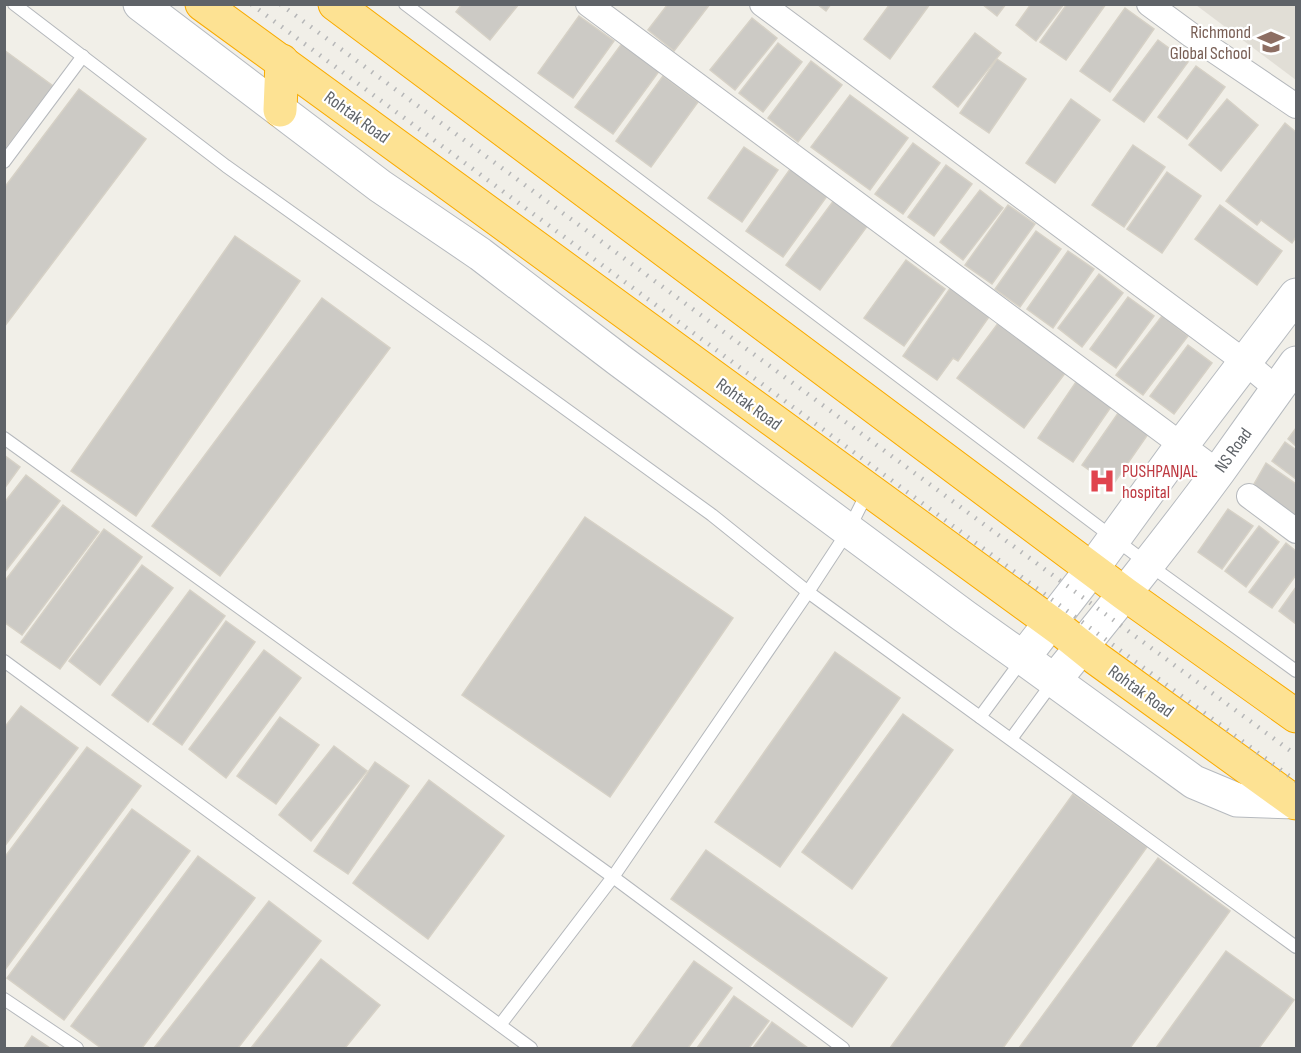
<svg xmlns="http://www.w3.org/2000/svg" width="1301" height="1053" font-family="'Sofia Sans Condensed',sans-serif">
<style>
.education{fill:#e1ded6}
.building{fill:#cccac5;stroke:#d6d1c6;stroke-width:1.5}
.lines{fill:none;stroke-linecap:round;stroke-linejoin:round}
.lane-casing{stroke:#b5b8bc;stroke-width:14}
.street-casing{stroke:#b5b8bc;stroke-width:26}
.secondary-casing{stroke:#b6babf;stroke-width:35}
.highway-casing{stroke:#f9ab00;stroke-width:35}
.lane{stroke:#fff;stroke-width:12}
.street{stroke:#fff;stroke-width:24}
.secondary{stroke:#fff;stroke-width:33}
.highway{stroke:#fde293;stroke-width:33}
.rail{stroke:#b6b7b8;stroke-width:4.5;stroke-dasharray:1.5 8;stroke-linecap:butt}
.labels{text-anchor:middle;stroke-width:4.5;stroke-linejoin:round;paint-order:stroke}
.education-label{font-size:18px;fill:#785e54;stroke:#fff;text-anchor:end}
.street-label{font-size:18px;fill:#5f6368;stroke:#fff}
.health-label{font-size:18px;fill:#be3a42;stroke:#fff;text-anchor:start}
</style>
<rect width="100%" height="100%" fill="#f1efe8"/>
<path class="education" d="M1196,5h100v75z"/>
<g class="building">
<path d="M462,4h57l-29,36 -34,-28z"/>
<path d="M668,4h42l-36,47 -26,-21z"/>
<path d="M817,4h14l-5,7z"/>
<path d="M890,4h40l-40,55 -26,-20z"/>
<path d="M982,4h24l-9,12z"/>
<path d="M1031,4h33l-28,37 -20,-16z"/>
<path d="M1067,4h39l-40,56 -26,-18z"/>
<path d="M1125,8l29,21 -44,63 -30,-21z"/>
<path d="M579,16l35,25 -41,57 -35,-25z"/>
<path d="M752,18l25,20 -42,52 -25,-20z"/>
<path d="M975,33l26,20 -43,54 -25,-20z"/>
<path d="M1158,40l30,22 -44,60 -31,-22z"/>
<path d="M623,42l37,28 -47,64 -38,-27z"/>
<path d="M778,43l24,19 -39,50 -24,-19z"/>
<path d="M4,50l49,36 -49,65z"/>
<path d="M997,59l29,20 -37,54 -29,-20z"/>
<path d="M811,61l31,24 -44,57 -30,-24z"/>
<path d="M1196,66l29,21 -38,52 -29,-22z"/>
<path d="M663,76l35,26 -47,65 -35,-26z"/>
<path d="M79,89l67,50 -142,188v-139z"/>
<path d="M850,95l58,43 -38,52 -59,-43z"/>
<path d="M1071,99l29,21 -45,63 -29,-20z"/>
<path d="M1227,99l31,26 -37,46 -32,-26z"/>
<path d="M1285,123l11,9v105l-4,6 -31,-23 -4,5 -31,-24z"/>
<path d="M913,143l27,20 -37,51 -28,-20z"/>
<path d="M1133,145l32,22 -41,60 -32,-22z"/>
<path d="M744,147l34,23 -36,52 -34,-24z"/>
<path d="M793,165l37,27 -47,65 -37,-26z"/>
<path d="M946,165l26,19 -38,52 -26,-19z"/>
<path d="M1167,172l34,24 -39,57 -35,-24z"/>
<path d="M980,190l23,18 -40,52 -23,-18z"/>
<path d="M837,196l34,25 -51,69 -34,-25z"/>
<path d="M1008,205l27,19 -43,60 -27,-19z"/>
<path d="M1220,205l62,46 -25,34 -62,-46z"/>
<path d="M1036,231l25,18 -41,58 -25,-18z"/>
<path d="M235,236l65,45 -164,235 -65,-45z"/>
<path d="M1068,251l26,18 -41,59 -26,-19z"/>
<path d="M906,260l39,29 -41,57 -40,-28z"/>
<path d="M1099,274l24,19 -41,54 -24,-19z"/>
<path d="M951,287l40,27 -33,47 -5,-3 -16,22 -34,-24z"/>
<path d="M1128,297l26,19 -38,52 -26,-19z"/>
<path d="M322,298l68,50 -170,228 -68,-50z"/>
<path d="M1162,316l26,20 -45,59 -27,-20z"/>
<path d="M1002,318l67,50 -45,60 -67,-50z"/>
<path d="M1188,345l24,18 -38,51 -24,-18z"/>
<path d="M1078,379l35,25 -40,58 -35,-24z"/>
<path d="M1123,406l30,21 -41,59 -30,-21z"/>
<path d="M1296,428v18l-8,-7z"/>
<path d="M1285,442l11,8v29l-24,-18z"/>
<path d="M4,455l16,12 -16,22z"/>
<path d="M1266,463l30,21v33l-42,-33z"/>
<path d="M26,475l34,26 -56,72v-70z"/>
<path d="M63,505l36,27 -77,103 -18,-13v-40z"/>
<path d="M1228,509l25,17 -31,43 -24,-17z"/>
<path d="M585,517l148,101 -123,179 -148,-102z"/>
<path d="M1259,526l20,16 -33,45 -21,-16z"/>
<path d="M104,529l38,28 -82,112 -39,-27z"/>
<path d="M1286,543l10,8v24l-24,33 -23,-16z"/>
<path d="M142,565l31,23 -73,97 -31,-24z"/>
<path d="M1296,587v37l-17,-13z"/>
<path d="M190,590l35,26 -77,106 -36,-27z"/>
<path d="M226,621l29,21 -73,103 -29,-21z"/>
<path d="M264,650l37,28 -75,100 -37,-29z"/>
<path d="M835,652l65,46 -120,169 -65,-45z"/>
<path d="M21,706l57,42 -74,99v-119z"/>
<path d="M903,714l50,36 -101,139 -50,-37z"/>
<path d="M280,717l39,28 -43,59 -39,-28z"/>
<path d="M334,746l33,25 -56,70 -32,-26z"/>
<path d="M87,747l54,39 -137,185v-113z"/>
<path d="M375,762l34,24 -61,88 -34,-23z"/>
<path d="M429,780l75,56 -76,103 -75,-56z"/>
<path d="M1073,794l74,53 -144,201h-113z"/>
<path d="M132,809l58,42 -126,169 -57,-42z"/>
<path d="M706,850l181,128 -35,49 -181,-128z"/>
<path d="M198,856l57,42 -113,150h-41l-30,-22z"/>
<path d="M1158,858l72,53 -100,137h-111z"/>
<path d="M269,901l52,40 -83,107h-84z"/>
<path d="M1226,951l68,49 -35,48h-103z"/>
<path d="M321,959l59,46 -35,43h-94z"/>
<path d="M694,961l38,27 -44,60h-57z"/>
<path d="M734,996l35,25 -20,27h-52z"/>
<path d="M772,1022l36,26h-55z"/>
<path d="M32,1036l18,12h-26z"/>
</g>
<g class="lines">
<defs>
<g id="lane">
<path d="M14,4l212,162 258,184 228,165 96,77 488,355"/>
<path d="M405,4l743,560 148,107"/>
<path d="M4,162l79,-106"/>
<path d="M4,438l609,439 230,171"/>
<path d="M4,661l527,387"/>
<path d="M980,717l42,-57"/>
<path d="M1011,739l42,-57"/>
<path d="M4,999l73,49"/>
<path d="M500,1025l113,-148 195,-285 40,-61 20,-40"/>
</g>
<g id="street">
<path d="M588,4l630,468"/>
<path d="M762,4l483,358 32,27"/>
<path d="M1149,4l42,31 105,71"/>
<path d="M1249,496l47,35"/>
</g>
<g id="secondary">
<path d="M140,4l240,182 100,68 139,106 345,256 59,42 171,124 43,18 58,2"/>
<path d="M1023,658l69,-89 90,-124 114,-150"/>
<path d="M1054,681c56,-69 112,-138 165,-210 26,-36 51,-72 77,-108"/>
</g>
<g id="highway">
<path d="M202,4l859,626 36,29 199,144"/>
<path d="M335,4l790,590 171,122"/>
<path d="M280,110l2,-49"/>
</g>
</defs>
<use href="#lane" class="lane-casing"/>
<use href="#street" class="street-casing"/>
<use href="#secondary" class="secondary-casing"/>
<use href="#highway" class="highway-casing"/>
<use href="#lane" class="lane"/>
<use href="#street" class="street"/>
<use href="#secondary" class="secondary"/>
<use href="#highway" class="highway"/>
<g class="rail">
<path d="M251,4l1045,777"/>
<path d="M280,4l1016,751"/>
</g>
</g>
<defs>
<symbol id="school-bare" viewBox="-9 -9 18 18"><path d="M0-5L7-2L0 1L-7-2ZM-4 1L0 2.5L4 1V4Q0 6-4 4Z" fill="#8d6e63" stroke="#fff" stroke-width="2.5" paint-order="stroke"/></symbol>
<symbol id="hospital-bare" viewBox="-9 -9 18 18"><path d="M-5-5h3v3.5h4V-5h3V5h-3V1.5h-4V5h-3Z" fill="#e0444e" stroke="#fff" stroke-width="2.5" paint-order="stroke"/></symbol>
</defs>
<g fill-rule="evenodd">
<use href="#school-bare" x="1252" y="23" width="38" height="38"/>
<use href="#hospital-bare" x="1083" y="462" width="38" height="38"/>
</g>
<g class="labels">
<g class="education-label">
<text x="1251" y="38">Richmond<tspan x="1251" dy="21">Global School</tspan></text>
</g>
<g class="street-label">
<text transform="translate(357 117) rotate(36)" y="6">Rohtak Road</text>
<text transform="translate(749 404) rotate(36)" y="6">Rohtak Road</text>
<text transform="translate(1233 450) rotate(-54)" y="6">NS Road</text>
<text transform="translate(1141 691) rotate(36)" y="6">Rohtak Road</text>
</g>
<g class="health-label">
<text x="1122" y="477">PUSHPANJAL<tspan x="1122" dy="21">hospital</tspan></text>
</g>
</g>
<rect width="1301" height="1053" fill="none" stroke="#5f6368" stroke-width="12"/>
</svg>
